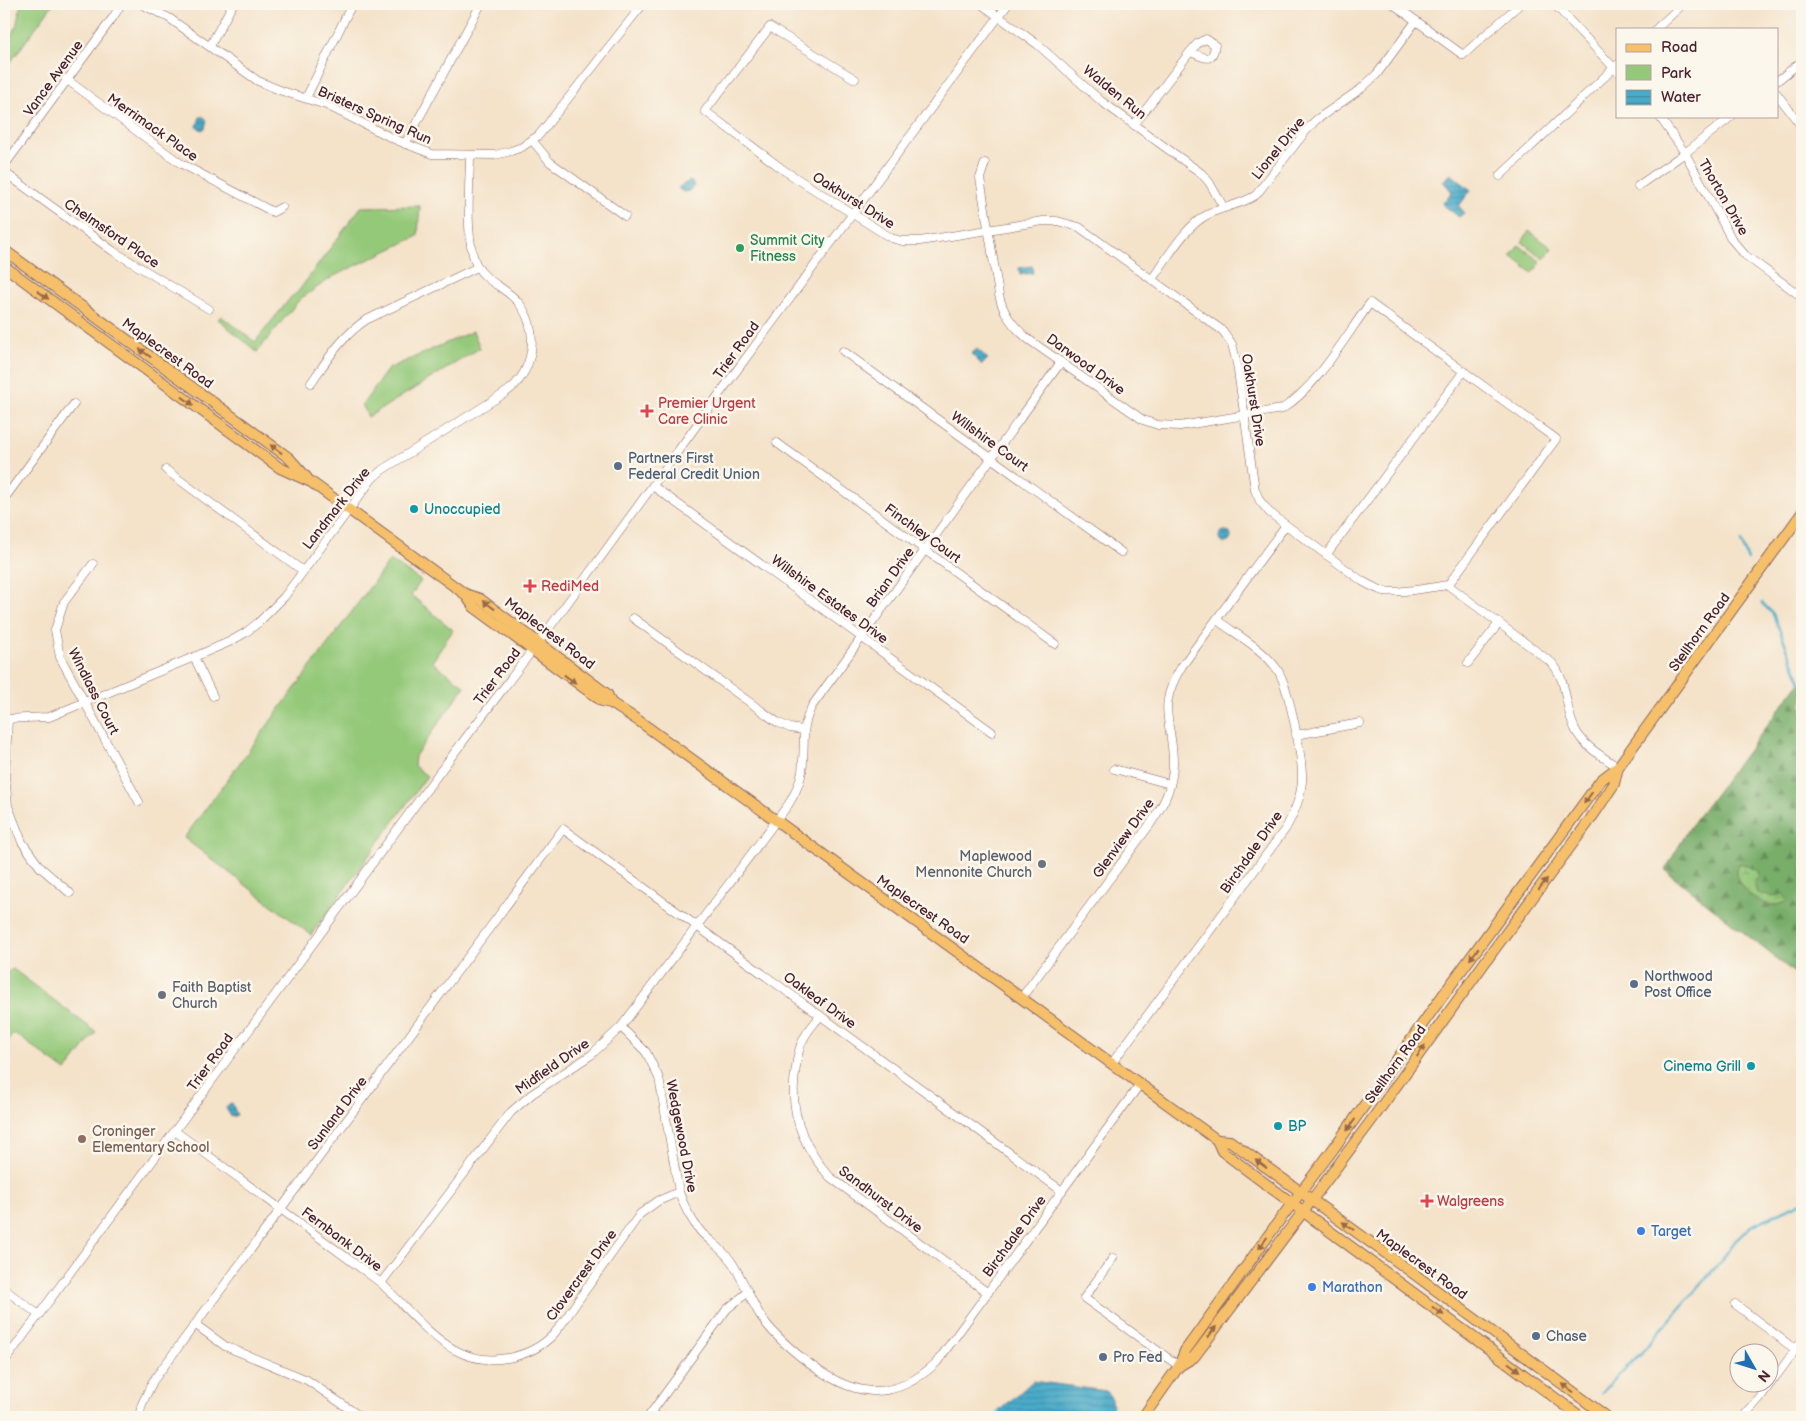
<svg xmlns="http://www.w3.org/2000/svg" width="1806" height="1421" font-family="'Balsamiq Sans',sans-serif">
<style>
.forest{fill:url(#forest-firs);stroke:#61664a;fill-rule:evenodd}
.wetland{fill:url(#wetland-marsh);stroke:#707452}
.green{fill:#95c97a;stroke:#707452}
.water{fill:url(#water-rules);stroke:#4a657a}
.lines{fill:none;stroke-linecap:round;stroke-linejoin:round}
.stream{stroke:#49abc9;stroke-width:2.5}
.minor-casing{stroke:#866362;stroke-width:9}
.major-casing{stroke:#866362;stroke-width:12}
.minor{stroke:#fff;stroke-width:8}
.major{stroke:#f6c06b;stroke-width:10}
.oneway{fill:#976748}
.leisure-dot{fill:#2e9e5b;stroke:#fbf7ec;stroke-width:2}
.health-dot{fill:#e0444e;stroke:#fbf7ec;stroke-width:2}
.service-dot{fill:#5c6f8a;stroke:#fbf7ec;stroke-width:2}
.culture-dot{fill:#0f9aa8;stroke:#fbf7ec;stroke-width:2}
.worship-dot{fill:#6b7280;stroke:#fbf7ec;stroke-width:2}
.education-dot{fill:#8d6e63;stroke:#fbf7ec;stroke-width:2}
.shop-dot{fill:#3f7fe0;stroke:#fbf7ec;stroke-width:2}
.labels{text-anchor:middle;stroke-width:5;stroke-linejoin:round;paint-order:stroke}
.street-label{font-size:14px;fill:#4a1f2b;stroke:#fbf7ec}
.leisure-label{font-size:14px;fill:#27864d;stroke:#fbf7ec;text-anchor:start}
.health-label{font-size:14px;fill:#be3a42;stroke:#fbf7ec;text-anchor:start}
.service-label{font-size:14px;fill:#4e5e75;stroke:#fbf7ec;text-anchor:start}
.culture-label{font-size:14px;fill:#0d838f;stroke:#fbf7ec;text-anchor:start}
.worship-label{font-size:14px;fill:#5b616d;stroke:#fbf7ec;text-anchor:end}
.education-label{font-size:14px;fill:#785e54;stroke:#fbf7ec;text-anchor:start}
.shop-label{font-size:14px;fill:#366cbe;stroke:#fbf7ec;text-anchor:start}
</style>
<defs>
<pattern id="forest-firs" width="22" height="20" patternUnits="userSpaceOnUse" patternTransform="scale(1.25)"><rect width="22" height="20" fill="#78ad6a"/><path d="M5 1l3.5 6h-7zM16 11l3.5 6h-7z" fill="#648c57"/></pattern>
<pattern id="wetland-marsh" width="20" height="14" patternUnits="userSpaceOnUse" patternTransform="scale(1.25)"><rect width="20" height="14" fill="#95c97a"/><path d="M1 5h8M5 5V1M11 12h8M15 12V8" fill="none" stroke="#82ac6a"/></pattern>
<pattern id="water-rules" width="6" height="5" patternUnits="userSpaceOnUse" patternTransform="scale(1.25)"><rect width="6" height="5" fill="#49abc9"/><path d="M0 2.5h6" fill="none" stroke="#3f8ba3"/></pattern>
</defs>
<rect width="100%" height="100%" fill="#fbf7ec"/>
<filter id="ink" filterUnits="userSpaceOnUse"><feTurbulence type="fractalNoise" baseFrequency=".02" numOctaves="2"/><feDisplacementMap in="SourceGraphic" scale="10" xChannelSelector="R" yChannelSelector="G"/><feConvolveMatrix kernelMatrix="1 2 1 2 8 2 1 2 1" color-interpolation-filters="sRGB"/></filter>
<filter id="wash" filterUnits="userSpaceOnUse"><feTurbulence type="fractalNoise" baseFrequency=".0096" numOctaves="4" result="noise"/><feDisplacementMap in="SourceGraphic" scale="20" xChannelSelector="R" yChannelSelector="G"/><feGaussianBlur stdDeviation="1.12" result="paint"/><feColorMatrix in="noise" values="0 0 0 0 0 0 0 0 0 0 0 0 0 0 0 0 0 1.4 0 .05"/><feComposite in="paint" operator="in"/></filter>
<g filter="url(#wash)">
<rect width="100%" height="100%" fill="#f4e2c9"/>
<path class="forest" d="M1799,683l3,2v294l-137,-109 25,-43zM1740,863l8,4 8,24 6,5 3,-2 19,9 -9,2h-8l-31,-34z"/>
<path class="wetland" d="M1740,863l18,8 1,5 -5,7 2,8 6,4 3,-1 7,3 11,-3 5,6c-22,19 -65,-23 -48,-37z"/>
<g class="green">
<path d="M21,4h32l-49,67v-25l12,-19z"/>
<path d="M420,206l-2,30 -84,40 -34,23 -43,53 -39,-33 3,-3 34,26 36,-45 6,-4 64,-86z"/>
<path d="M1529,231l23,17 -8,11 -22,-17z"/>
<path d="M1519,245l22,17 -8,11 -22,-17z"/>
<path d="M473,331l7,17 -112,69 -6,-12 26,-36z"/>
<path d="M390,560l31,21 -10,14 42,35 -21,32 33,24 -50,70 -1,10 13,10 -116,159 -127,-97z"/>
<path d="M13,969l83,63 -30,39 -52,-38 -10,14v-73z"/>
</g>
<g class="water">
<path d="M200,117h4l3,3 -2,8 -3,2 -5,-3z"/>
<path d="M1451,174l20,16 -12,16 5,7 -5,4 -17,-13 10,-12 -9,-11z"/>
<path d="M689,181l3,1 2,4 -5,5 -6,1 -5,-4z"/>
<path d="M1032,266l1,7 -13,2 -1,-7z"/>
<path d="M977,349l11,10 -6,6 -11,-11z"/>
<circle cx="1225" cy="537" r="6"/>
<path d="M232,1103l5,12 -6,2 -5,-9 3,-4z"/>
<path d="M1033,1381l73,10 6,8 1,11 -7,7h-114z"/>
</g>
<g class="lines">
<g class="stream">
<path d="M1741,542l7,18"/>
<path d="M1762,603l11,11 29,70"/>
<path d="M1601,1393l40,-40 80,-92 14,-20 16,-15 51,-24"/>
</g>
</g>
</g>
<g filter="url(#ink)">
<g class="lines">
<defs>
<g id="minor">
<path d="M141,4l28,14 89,63 24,10 44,14 68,34 25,10 13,5 63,1 16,-4 11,-4 17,-12 104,-131"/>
<path d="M981,4l56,40 64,57 100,72 8,9 15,26"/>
<path d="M1393,4l70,51 57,-51"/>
<path d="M1554,4l63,67"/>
<path d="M1656,29l27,-25"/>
<path d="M210,46l23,-42"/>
<path d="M66,79l114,84 93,49 9,-5"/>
<path d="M855,79l-85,-52 -65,84 80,60 106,67 11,3h18l123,-20h14l22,6 144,104 9,13 5,20 18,126 5,11 9,11 17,13 76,56c7,4 14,8 22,10 15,3 48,-4 64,-6l104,78c16,18 12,44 23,66 8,17 28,28 43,38"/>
<path d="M1777,81l25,-20"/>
<path d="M1777,94l25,33"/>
<path d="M306,98l46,-94"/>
<path d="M1659,116l26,37 47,87 13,15 57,42"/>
<path d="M1134,125l56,-73c13,4 22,14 25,-7l-9,-6 -8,4 -8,9"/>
<path d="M532,140l18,22 75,54"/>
<path d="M405,144l76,-140"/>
<path d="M985,163l-5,15 19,117c4,19 15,32 29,44l115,81 15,5 22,1 102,-17c35,-22 63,-72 88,-106l186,136 -108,146"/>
<path d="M4,166l110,-150 7,-12"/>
<path d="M4,172l109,79 96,58"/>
<path d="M1500,176l117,-111"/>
<path d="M1638,186l47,-33 47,-37"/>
<path d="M1152,279c15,-20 34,-55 57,-65 16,-8 32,-9 47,-19l49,-63 11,-12 46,-32 15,-14 39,-53"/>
<path d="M843,351l278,201"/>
<path d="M311,383c16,-23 31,-47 55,-63l112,-53"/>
<path d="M777,443l278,201"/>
<path d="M166,470l137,101"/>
<path d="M653,486l339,246"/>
<path d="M4,499l70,-95"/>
<path d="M1326,555l138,-184"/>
<path d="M93,564l-29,38 -9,28 5,27 79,145"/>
<path d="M633,618l144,104 13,6 13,2"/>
<path d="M194,657l19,39"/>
<path d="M1468,663l31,-40"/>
<path d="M4,719l45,-2 145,-60 35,-15 16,-9 14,-11 25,-25 88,-118 10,-9 123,-77c30,-19 36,-66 12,-92 -11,-13 -31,-19 -40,-35 -13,-26 -7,-82 -7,-111"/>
<path d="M8,719l-3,57 3,30 14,36 18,25 30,26"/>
<path d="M1296,735l64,-12"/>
<path d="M1114,769l56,15"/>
<path d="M1022,997l129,-174c13,-19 22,-36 22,-60 0,-43 -18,-54 9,-97l104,-141"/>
<path d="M820,1016c-5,7 -12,14 -16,22 -5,9 -7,20 -8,29 -8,42 6,79 34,110l158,116"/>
<path d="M621,1027l25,25 13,26 20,114c5,15 12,28 22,40 11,11 24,19 32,32 10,16 17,35 27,51 11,17 26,30 42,43 47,38 89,48 135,4l203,-278"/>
<path d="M1112,1063l174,-235c8,-15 15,-30 16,-47 1,-22 -13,-95 -25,-112 -14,-20 -40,-34 -60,-49"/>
<path d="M175,1131l206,152c23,22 48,54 76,68 31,16 72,8 96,-16 13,-15 24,-34 36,-50 17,-23 34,-47 51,-71l18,-13 21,-9"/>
<path d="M1113,1258l-29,40 95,68"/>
<path d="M381,1283l130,-171 21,-18 59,-39 30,-28 167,-222c9,-14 15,-28 15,-45 2,-23 -2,-32 9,-54l249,-344"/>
<path d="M4,1289l35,26"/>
<path d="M1735,1304l61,46"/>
<path d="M196,1325l29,21 82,34 54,37"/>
<path d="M4,1362l435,-589 108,-142 176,-242 285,-385"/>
<path d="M139,1417l3,-13 11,-23 410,-552 499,362"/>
<path d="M648,1417l79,-108 21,-17"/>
<path d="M1743,1417l16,-18 43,-58"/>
</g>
<g id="major">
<path d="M4,250l285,208 18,20"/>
<path d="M4,266l276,202 31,14 154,112 15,5 127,95 4,9"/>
<path d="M465,594l9,13 128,94 9,2 28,18 578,419 5,11 25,19 334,247"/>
<path d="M1217,1140l13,1 172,124 205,152"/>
<path d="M1179,1366l15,-9 177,-236 122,-170 97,-131 24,-36 4,-17"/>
<path d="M1143,1417l36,-51 6,-15 91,-126 55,-73 110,-154 160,-218 17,-13 184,-254"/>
</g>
</defs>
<use href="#minor" class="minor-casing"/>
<use href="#major" class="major-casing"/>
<use href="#minor" class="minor"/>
<use href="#major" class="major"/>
</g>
<defs><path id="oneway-solid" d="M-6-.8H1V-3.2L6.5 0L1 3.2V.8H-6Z" transform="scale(1.25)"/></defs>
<g class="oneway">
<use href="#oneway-solid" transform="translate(43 295) rotate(36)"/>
<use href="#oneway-solid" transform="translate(145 353) rotate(-144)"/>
<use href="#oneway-solid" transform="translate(188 401) rotate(36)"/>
<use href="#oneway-solid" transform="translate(276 449) rotate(-144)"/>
<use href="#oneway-solid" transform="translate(489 605) rotate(-144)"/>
<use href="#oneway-solid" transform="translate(570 679) rotate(36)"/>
<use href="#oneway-solid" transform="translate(1588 798) rotate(126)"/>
<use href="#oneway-solid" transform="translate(1543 884) rotate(-53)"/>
<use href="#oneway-solid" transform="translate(1474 954) rotate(127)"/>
<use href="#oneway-solid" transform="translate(1421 1051) rotate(-55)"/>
<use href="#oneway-solid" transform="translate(1351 1125) rotate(126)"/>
<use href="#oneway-solid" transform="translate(1261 1164) rotate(-144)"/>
<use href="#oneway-solid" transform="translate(1348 1226) rotate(-145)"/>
<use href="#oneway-solid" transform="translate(1263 1243) rotate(126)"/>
<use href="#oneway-solid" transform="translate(1438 1311) rotate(36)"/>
<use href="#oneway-solid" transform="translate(1212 1332) rotate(-54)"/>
<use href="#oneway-solid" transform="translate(1514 1367) rotate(37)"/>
<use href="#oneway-solid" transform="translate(1568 1388) rotate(-144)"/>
</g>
</g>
<circle class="leisure-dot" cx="740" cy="248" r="5"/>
<g class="health-dot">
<path d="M644.5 403.5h5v5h5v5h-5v5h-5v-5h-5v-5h5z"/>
<path d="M527.5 578.5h5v5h5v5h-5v5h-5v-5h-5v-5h5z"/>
<path d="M1424.5 1193.5h5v5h5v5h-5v5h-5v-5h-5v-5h5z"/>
</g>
<g class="service-dot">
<circle cx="618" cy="466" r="5"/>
<circle cx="1634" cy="984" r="5"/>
<circle cx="1536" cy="1336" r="5"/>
<circle cx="1103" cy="1357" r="5"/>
</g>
<g class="culture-dot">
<circle cx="414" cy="509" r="5"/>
<circle cx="1751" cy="1066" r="5"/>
<circle cx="1278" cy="1126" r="5"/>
</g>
<g class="worship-dot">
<circle cx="1042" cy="864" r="5"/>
<circle cx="162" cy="995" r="5"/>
</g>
<circle class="education-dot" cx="82" cy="1139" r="5"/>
<g class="shop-dot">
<circle cx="1641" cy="1231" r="5"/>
<circle cx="1312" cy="1287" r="5"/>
</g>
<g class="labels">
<g class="street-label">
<text transform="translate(53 78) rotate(-54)" y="5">Vance Avenue</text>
<text transform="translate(1115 92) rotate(39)" y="5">Walden Run</text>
<text transform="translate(375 115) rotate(24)" y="5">Bristers Spring Run</text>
<text transform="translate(153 127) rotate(35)" y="5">Merrimack Place</text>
<text transform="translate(1278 148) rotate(-51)" y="5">Lionel Drive</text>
<text transform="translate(1724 197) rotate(60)" y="5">Thorton Drive</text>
<text transform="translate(854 200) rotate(32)" y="5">Oakhurst Drive</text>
<text transform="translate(112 233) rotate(34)" y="5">Chelmsford Place</text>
<text transform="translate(736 350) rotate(-54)" y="5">Trier Road</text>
<text transform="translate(168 353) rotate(36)" y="5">Maplecrest Road</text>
<text transform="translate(1086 364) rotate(36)" y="5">Darwood Drive</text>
<text transform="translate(1254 400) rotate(81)" y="5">Oakhurst Drive</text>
<text transform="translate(990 441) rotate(36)" y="5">Willshire Court</text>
<text transform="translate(336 508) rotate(-52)" y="5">Landmark Drive</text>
<text transform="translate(923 533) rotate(36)" y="5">Finchley Court</text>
<text transform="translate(890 577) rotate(-54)" y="5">Brian Drive</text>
<text transform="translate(830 599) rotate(36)" y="5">Willshire Estates Drive</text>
<text transform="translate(1699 632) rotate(-54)" y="5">Stellhorn Road</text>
<text transform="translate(550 633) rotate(37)" y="5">Maplecrest Road</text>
<text transform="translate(497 676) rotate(-53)" y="5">Trier Road</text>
<text transform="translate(94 691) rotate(63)" y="5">Windlass Court</text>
<text transform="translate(1123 838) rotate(-54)" y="5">Glenview Drive</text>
<text transform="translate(1251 852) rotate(-55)" y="5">Birchdale Drive</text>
<text transform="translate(923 909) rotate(35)" y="5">Maplecrest Road</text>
<text transform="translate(820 1000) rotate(36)" y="5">Oakleaf Drive</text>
<text transform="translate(210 1062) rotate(-54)" y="5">Trier Road</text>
<text transform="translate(1395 1064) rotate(-54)" y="5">Stellhorn Road</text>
<text transform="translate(552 1066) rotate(-35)" y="5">Midfield Drive</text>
<text transform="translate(337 1113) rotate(-53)" y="5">Sunland Drive</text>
<text transform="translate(682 1136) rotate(79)" y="5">Wedgewood Drive</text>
<text transform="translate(881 1199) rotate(37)" y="5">Sandhurst Drive</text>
<text transform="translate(1014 1236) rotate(-54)" y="5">Birchdale Drive</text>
<text transform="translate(342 1239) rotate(37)" y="5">Fernbank Drive</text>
<text transform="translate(1422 1264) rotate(36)" y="5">Maplecrest Road</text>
<text transform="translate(581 1275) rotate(-54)" y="5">Clovercrest Drive</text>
</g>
<g class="leisure-label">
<text x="750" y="245">Summit City<tspan x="750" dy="16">Fitness</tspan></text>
</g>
<g class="health-label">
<text x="658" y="408">Premier Urgent<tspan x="658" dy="16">Care Clinic</tspan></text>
<text x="541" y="591">RediMed</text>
<text x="1437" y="1206">Walgreens</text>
</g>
<g class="service-label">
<text x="628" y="463">Partners First<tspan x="628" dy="16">Federal Credit Union</tspan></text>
<text x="1644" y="981">Northwood<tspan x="1644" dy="16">Post Office</tspan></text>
<text x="1546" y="1341">Chase</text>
<text x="1113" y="1362">Pro Fed</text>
</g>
<g class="culture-label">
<text x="424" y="514">Unoccupied</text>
<text x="1741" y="1071" text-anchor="end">Cinema Grill</text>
<text x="1288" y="1131">BP</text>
</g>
<g class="worship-label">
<text x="1032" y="861">Maplewood<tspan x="1032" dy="16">Mennonite Church</tspan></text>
<text x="172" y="992" text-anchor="start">Faith Baptist<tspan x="172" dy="16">Church</tspan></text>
</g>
<g class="education-label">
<text x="92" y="1136">Croninger<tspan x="92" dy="16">Elementary School</tspan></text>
</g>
<g class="shop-label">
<text x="1651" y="1236">Target</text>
<text x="1322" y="1292">Marathon</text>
</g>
</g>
<rect width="1806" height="1421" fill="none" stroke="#fbf7ec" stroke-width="20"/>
<rect x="1616" y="28" width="162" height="90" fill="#fbf7ec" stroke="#b4a19f"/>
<rect x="1626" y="44" width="25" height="8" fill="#f6c06b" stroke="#b4a19f"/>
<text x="1661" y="52" font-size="15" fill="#4a1f2b">Road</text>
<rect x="1626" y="65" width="25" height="15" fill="#95c97a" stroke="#b4a19f"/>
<text x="1661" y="78" font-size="15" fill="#4a1f2b">Park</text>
<rect x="1626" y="90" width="25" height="15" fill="url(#water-rules)" stroke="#b4a19f"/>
<text x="1661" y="102" font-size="15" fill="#4a1f2b">Water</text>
<g transform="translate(1754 1368) rotate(129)"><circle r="24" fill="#fbf7ec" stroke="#b4a19f"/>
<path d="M0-4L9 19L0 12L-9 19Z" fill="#1f6fb2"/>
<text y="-8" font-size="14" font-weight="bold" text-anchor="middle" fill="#4a1f2b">N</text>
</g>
</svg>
